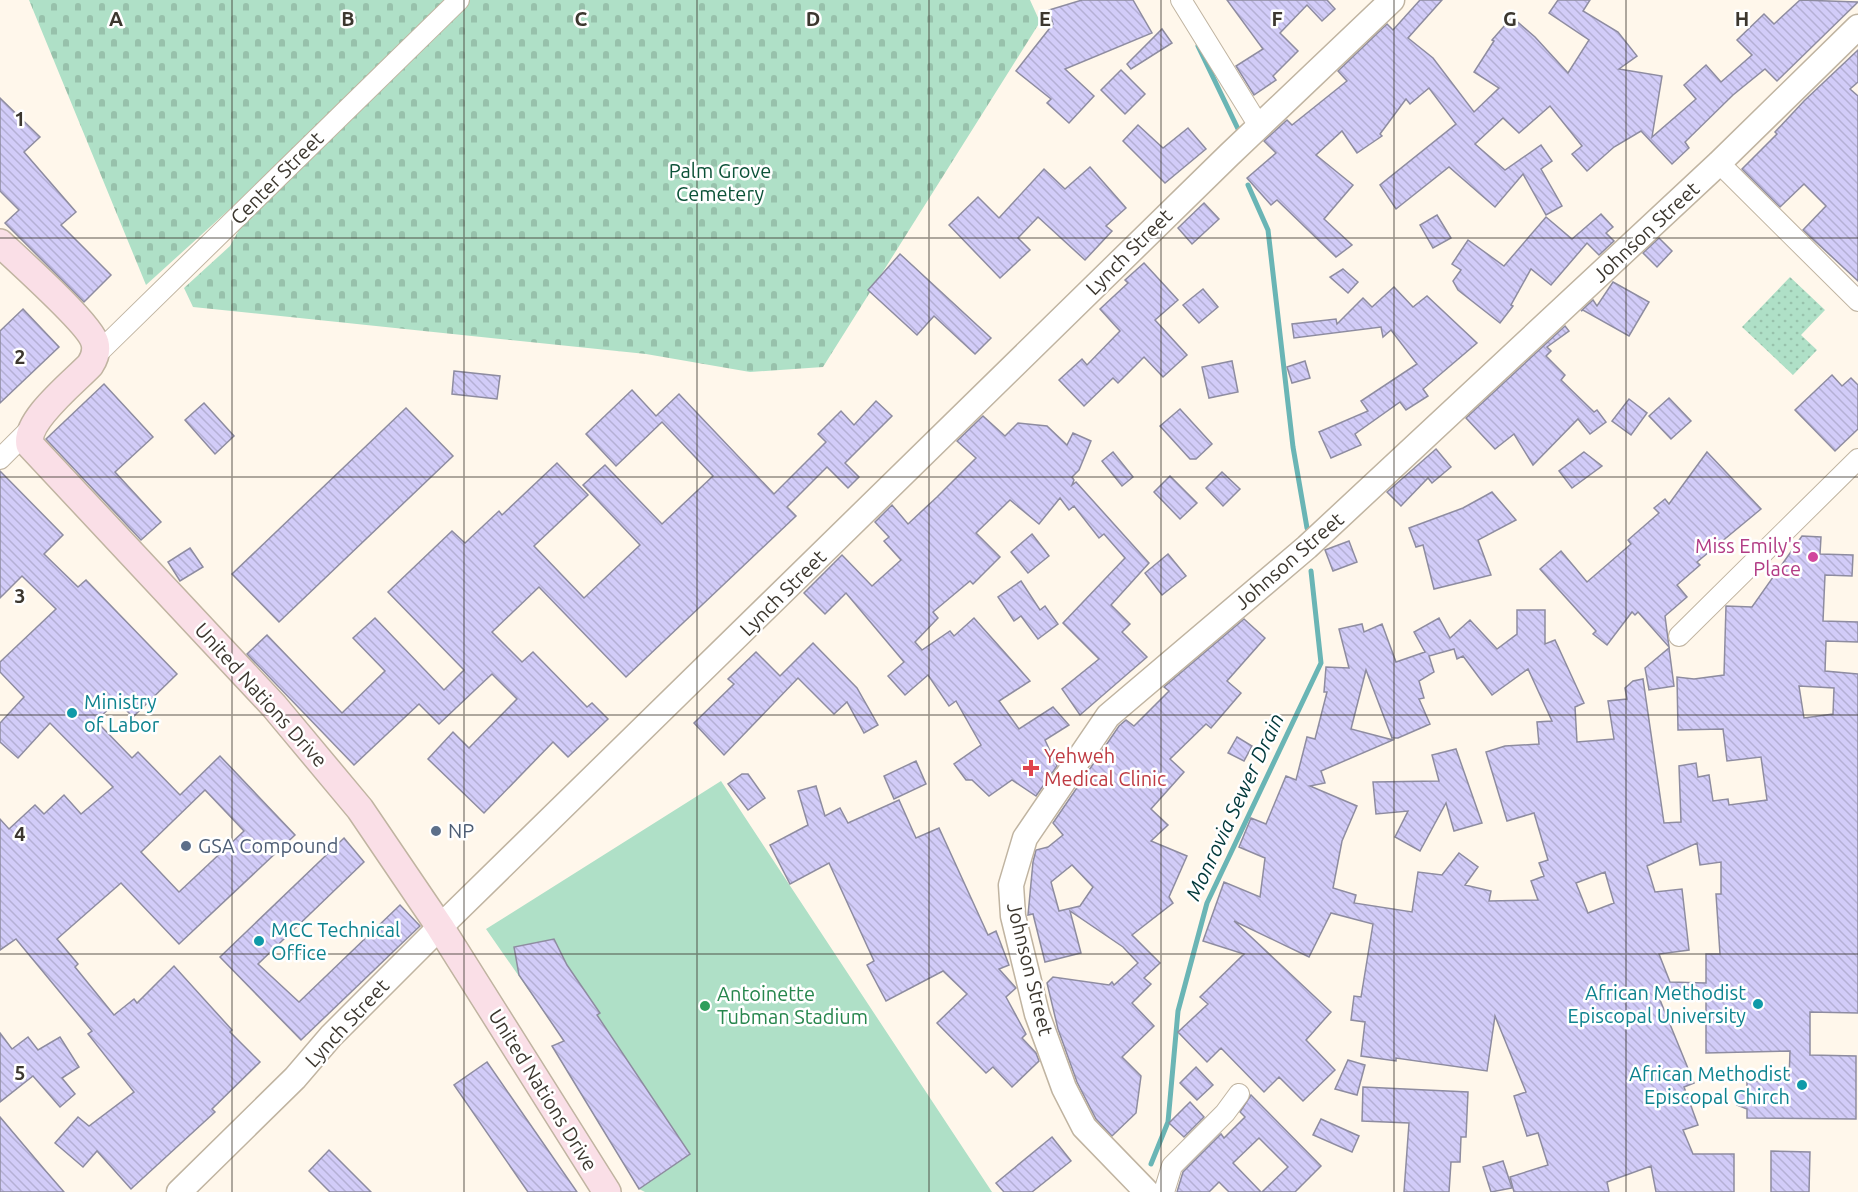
<svg xmlns="http://www.w3.org/2000/svg" width="1858" height="1192" font-family="Ubuntu,sans-serif">
<style>
.grass{fill:url(#grass-dots)}
.cemetery{fill:url(#cemetery-stones)}
.garden{fill:#afe0c7}
.lines{fill:none;stroke-linecap:round;stroke-linejoin:round}
.stream{stroke:#6ab5b5;stroke-width:5}
.building{fill:url(#building-back-hatch);stroke:#8e8ca0;stroke-width:1.5;fill-rule:evenodd}
.minor-casing{stroke:#c0b4a1;stroke-width:22}
.tertiary-casing{stroke:#c0b4a1;stroke-width:27}
.secondary-casing{stroke:#c0b4a1;stroke-width:30}
.minor{stroke:#fff;stroke-width:20}
.tertiary{stroke:#fff;stroke-width:24}
.secondary{stroke:#fadfe7;stroke-width:27}
.grid{fill:none;stroke:#3c372f;stroke-width:1.5;stroke-opacity:0.55}
.hotel-dot{fill:#d1479c;stroke:#fff;stroke-width:2}
.culture-dot{fill:#0f9aa8;stroke:#fff;stroke-width:2}
.health-dot{fill:#e0444e;stroke:#fff;stroke-width:2}
.service-dot{fill:#5c6f8a;stroke:#fff;stroke-width:2}
.leisure-dot{fill:#2e9e5b;stroke:#fff;stroke-width:2}
.labels{text-anchor:middle;stroke-width:5;stroke-linejoin:round;paint-order:stroke}
.park-label{font-size:20px;fill:#0c5238;stroke:#fff}
.street-label{font-size:20px;fill:#3c372f;stroke:#fff}
.hotel-label{font-size:20px;fill:#b23c85;stroke:#fff;text-anchor:end}
.culture-label{font-size:20px;fill:#0d838f;stroke:#fff;text-anchor:start}
.health-label{font-size:20px;fill:#be3a42;stroke:#fff;text-anchor:start}
.service-label{font-size:20px;fill:#4e5e75;stroke:#fff;text-anchor:start}
.leisure-label{font-size:20px;fill:#27864d;stroke:#fff;text-anchor:start}
.water-label{font-size:21px;font-style:italic;fill:#00383a;stroke:#fff}
.grid-label{font-size:20px;text-anchor:middle;font-weight:bold;fill:#3c372f;stroke:#fff;stroke-width:5;stroke-linejoin:round;paint-order:stroke}
</style>
<defs>
<pattern id="grass-dots" width="8" height="8" patternUnits="userSpaceOnUse" patternTransform="scale(1.5)"><rect width="8" height="8" fill="#afe0c7"/><path d="M2 2h.1M6 6h.1" fill="none" stroke="#97c1ab" stroke-width="1.8" stroke-linecap="round"/></pattern>
<pattern id="cemetery-stones" width="16" height="16" patternUnits="userSpaceOnUse" patternTransform="scale(1.5)"><rect width="16" height="16" fill="#afe0c7"/><path d="M2 7V4a2 2 0 0 1 4 0v3zM10 15v-3a2 2 0 0 1 4 0v3z" fill="#97c1ab"/></pattern>
<pattern id="building-back-hatch" width="6" height="6" patternUnits="userSpaceOnUse" patternTransform="scale(1.5)"><rect width="6" height="6" fill="#d2ccf8"/><path d="M-1 5l2 2M0 0l6 6M5-1l2 2" fill="none" stroke="#b5b0d5"/></pattern>
</defs>
<rect width="100%" height="100%" fill="#fff7eb"/>
<path class="grass" d="M1790,277l35,33 -24,25 16,15 -24,25 -51,-48z"/>
<path class="cemetery" d="M29,0h1001l10,22 -217,345 -73,5 -104,-18 -453,-47 -9,-19 46,-42 22,-40 -9,-9 -97,88z"/>
<path class="garden" d="M721,781l271,411h-347l-6,-3 -87,-143 12,-5 -78,-112z"/>
<g class="lines">
<g class="stream">
<path d="M1198,46l41,85"/>
<path d="M1248,185l20,45 25,217 14,81"/>
<path d="M1151,1164l17,-42 10,-111 29,-108 114,-240 -10,-92"/>
</g>
</g>
<g class="building">
<path d="M1082,0h51l19,33 -87,36 29,27 -25,27 -22,-20 4,-4 -35,-28 37,-47 -4,-14z"/>
<path d="M1227,0h100l8,9 -13,12 -15,-16 -27,28 18,18 -25,25 3,4 -22,15 -18,-29 27,-17z"/>
<path d="M1420,0h22l-34,38 25,20 41,54 25,-24 -25,-16 20,-31 -2,-1 20,-23 23,20 33,36 21,-33 -40,-27 9,-13h32l-7,11 35,21 19,24 -18,13 43,7 -10,61 44,-38 -12,-14 22,-20 15,17 31,-27 -15,-15 27,-26 10,10 26,-24 58,2 -81,79 -12,-12 -32,26 -48,47 4,6 -17,16 -31,-33 -27,16 -27,24 -15,-17 10,-8 -32,-40 -31,27 -16,-15 -28,26 30,26 36,-25 11,16 -11,8 21,37 -16,9 -23,-41 -28,33 -46,-40 -53,42 -16,-24 76,-61 -27,-36 -19,16 -4,-5 -26,35 2,2 -25,17 -15,-22 -26,24 37,30 -29,34 28,26 -16,12 -59,-57 -6,5 -24,-27 29,-25 -12,-12 23,-21 5,5 55,-44 -9,-10 49,-47 6,6z"/>
<path d="M1162,29l10,14 -41,26 -4,-5z"/>
<path d="M1858,50v32l-8,7 8,7v185l-55,-51 23,-24 -22,-22 -24,23 -38,-38 35,-35 -2,-2 29,-31z"/>
<path d="M1121,70l24,24 -20,20 -24,-24z"/>
<path d="M0,98l40,39 -16,15 52,60 -15,13 50,50 -27,27 -79,-79 14,-13 -19,-19z"/>
<path d="M1138,125l25,23 25,-20 18,21 -41,34 -42,-42z"/>
<path d="M1090,167l36,41 -20,18 6,5 -27,29 -47,-43 -20,21 12,12 -30,28 -51,-53 29,-28 21,21 45,-49 21,20z"/>
<path d="M1204,203l15,16 -27,25 -14,-16z"/>
<path d="M1601,214l12,13 -7,6 8,8 -15,14 -12,-12 -36,42 -20,-16 -20,36 2,1 -13,17 -42,-33 -5,-9 8,-11 -9,-6 16,-24 36,26 42,-49 26,22z"/>
<path d="M1437,215l14,23 -18,10 -13,-23z"/>
<path d="M1659,238l13,13 -15,16 -14,-14z"/>
<path d="M900,254l91,84 -16,16 -41,-38 -17,19 -49,-45z"/>
<path d="M1144,263l34,37 -23,20 32,35 -24,22 -19,-20 -26,26 -5,-5 -29,28 -25,-26 23,-21 5,6 33,-34 -20,-22 28,-26 -3,-3z"/>
<path d="M1343,269l15,13 -10,11 -18,-16z"/>
<path d="M1613,282l36,20 -20,34 -46,-26 -2,1 12,-11 4,6z"/>
<path d="M1394,287l19,20 14,-11 50,47 -54,46 5,7 -22,14 -6,-8 -45,32 6,11 -30,13 -12,-26 49,-21 -7,-10 56,-37 -26,-34 -8,7 -2,-10 -87,11 -2,-14 44,-5 1,5 26,-26 9,9z"/>
<path d="M1203,289l15,18 -19,16 -16,-18z"/>
<path d="M23,309l36,38 -59,56v-72z"/>
<path d="M1565,326l4,5 -22,16 4,4 -5,5 19,19 -4,5 33,32 3,-2 9,12 -16,12 -12,-15 -45,46 -19,-31 -19,15 -29,-31z"/>
<path d="M1232,361l6,31 -29,6 -7,-31z"/>
<path d="M1305,361l5,17 -18,5 -5,-16z"/>
<path d="M454,371l46,5 -3,23 -45,-5z"/>
<path d="M1832,375l10,11 9,-8 7,7v44l-23,22 -40,-41z"/>
<path d="M104,384l49,53 -38,35 46,50 -20,18 -95,-101z"/>
<path d="M632,390l24,26 23,-22 95,100 52,-52 -8,-8 23,-23 13,14 22,-24 16,15 -47,47 14,14 -11,11 -21,-21 -40,40 9,9 -170,161 -87,-90 -47,45 30,30 11,-10 54,55 5,-4 16,16 -40,38 -15,-15 -69,71 -56,-54 25,-27 16,16 48,-49 -25,-25 -53,50 -20,-20 -65,61 -107,-111 20,-19 75,78 43,-42 -32,-33 22,-20 69,72 20,-20 -76,-78 64,-61 13,12 34,-32 3,4 55,-52 31,32 -54,51 50,52 56,-53 -57,-60 22,-20 57,59 51,-48 -51,-54 -46,44 -30,-32z"/>
<path d="M1669,398l22,23 -20,18 -22,-23z"/>
<path d="M1629,399l18,14 -16,22 -19,-14z"/>
<path d="M204,403l30,33 -19,18 -30,-34z"/>
<path d="M406,408l47,48 -174,166 -47,-48z"/>
<path d="M1180,409l32,35 -16,15h-6l-30,-33z"/>
<path d="M983,416l22,20 13,-13 29,3 20,19 6,-12 18,8 -12,29 -7,7 2,3 -2,5 4,-3 73,81 -38,42 19,19 -8,8 25,25 -67,58 -18,-26 37,-30 -36,-36 62,-65 -21,-24 -5,4 -25,-32 -5,4 -9,-12 -21,26 -29,-24 -34,33 24,24 -27,27 -3,-3 -37,31 5,6 -23,24 7,8 28,-19 4,5 20,-18 56,63 -31,20 20,28 34,-22 16,18 -24,15 12,26 -21,30 -24,-16 -23,16 -17,-16h-6l-12,-16 27,-19 -25,-44 -7,5 -21,-31 -23,20 -17,-19 16,-14 -58,-69 -21,21 -21,-21 38,-38 30,31 29,-26 -17,-19 5,-4 -14,-15 17,-17 16,19 29,-27 39,-39 -19,-17z"/>
<path d="M1436,449l15,18 -19,16 -4,-5 -27,28 -14,-14z"/>
<path d="M1113,452l20,25 -11,9 -20,-25z"/>
<path d="M1584,452l18,14 -30,22 -13,-17z"/>
<path d="M1707,452l54,57 -64,53 3,3 -23,20 10,12 -22,19 4,31 -31,-35 -3,3 -3,-3 -25,33 -14,-11 3,-3 -56,-62 21,-18 26,31 44,-38 -3,-4 31,-27 -5,-5 11,-9 4,5z"/>
<path d="M0,471l63,64 -19,19 34,33 8,-7 91,94 -44,43 -16,-16 -21,20 36,37 6,-6 42,43 40,-39 75,79 -116,109 -58,-61 -64,56 21,25 -3,3 39,48 20,-16 3,4 37,-37 58,64 -2,2 30,30 -48,47 3,3 -84,77 -34,-38 -14,16 -28,-24 23,-26 11,9 45,-34 -46,-58 4,-3 -76,-92 -16,11v-131l9,10 26,-24 9,9 20,-19 17,19 32,-27 -63,-64 -32,35 -18,-16v-19l24,-26 -24,-25v-10l56,-53 -34,-33 -22,22zM205,790l39,41 -65,61 -38,-40z"/>
<path d="M1222,472l18,17 -17,17 -17,-18z"/>
<path d="M1170,476l27,27 -17,16 -26,-27z"/>
<path d="M1492,492l24,28 -38,20 13,35 -57,14 -11,-44 -7,2 -7,-19 54,-20z"/>
<path d="M1032,534l17,22 -21,17 -17,-21z"/>
<path d="M1802,536l19,1 -1,17 33,1 -1,21 -27,-1 -2,46 35,1v20l-32,-1 -1,30 33,3v339l-48,-1v43l46,1v63l-109,-1v-9l-10,-4v-13l10,-3v-8h42l1,-30 -84,2v-56l-48,-2 36,88 -10,4 14,38 -15,5 10,24h41v38h-78l-5,-26 -44,16 2,10h-95l-4,-15 38,-12 -10,-32 -11,3 -13,-40 12,-4 -31,-76 -8,55 -91,-13v3l-35,-5 4,-34 -14,-2 3,-24 7,1 12,-73 -42,-11 -22,44 -75,-36 97,91 -25,28 29,30 -32,31 -24,-24 -15,15 -43,-44 -14,14 -29,-30 30,-28 -8,-7 44,-43 -41,-13 21,-59 36,15 5,-39 -26,-11 12,-29 15,6 20,-48 10,4 11,-43 8,2 12,-47h-3l2,-25 23,1 -10,-39 23,-5 2,8 18,-8 14,38 29,-10 -11,-20 25,-14 11,20 20,-18 27,29 20,-15v-24h28v34l10,-4 29,63 -9,4 2,35 37,-3 -6,-38 19,-2 -2,-11 8,-7 10,-2 21,144 17,-1 -2,-56 17,-3 2,14 11,-2 4,26 15,-2 1,6 38,-5 -6,-43 -34,4 -4,-32 -45,1 -1,-53 17,2 30,-4 2,-69 26,1zM1454,649l3,10 6,-3 29,39 36,-26 24,52 -15,1 2,22 -34,2 -19,6 21,69 27,-8 14,47 -9,3 5,13 -13,5 7,19 -49,1 2,-10 -26,-6 13,-18 -19,-14 -17,22 -24,-3 -6,40 -58,-9 2,-8 -23,-7 9,-47 15,-35 -47,-20 15,-3 -4,-12 72,-31 -42,-11 15,-59 26,68h6l32,-14 -11,-25 5,-1 -5,-17 15,-9 -5,-16zM1799,686l35,2 -1,26 -29,4zM1697,843l3,22 21,-3v32h-5l4,60h-14v29l-36,-1 -11,-28 30,-4 -7,-61 -27,3 -8,-26zM1605,872l9,31 -26,10 -12,-30z"/>
<path d="M1349,541l8,21 -24,9 -8,-21z"/>
<path d="M190,548l13,19 -23,14 -12,-19z"/>
<path d="M1168,554l18,22 -24,19 -17,-22z"/>
<path d="M1021,581l19,29 5,-4 13,18 -20,15 -17,-23 -7,5 -16,-24z"/>
<path d="M1244,619l21,19 -38,43 14,12 -30,35 -5,-4 -36,35 14,13 -33,37 17,16 -17,16 36,15 -18,41 4,6 -41,32 28,28 -16,15 7,6 -19,19 22,23 -32,31 19,19 -5,37 -24,23 -16,-17 -19,-37 -19,-53 -11,-46 6,-6 56,8 3,-3 2,3 24,-22 -15,-16 -53,-36 11,42 -36,9 -12,-48 -5,1 5,-53 3,-12 12,-3 15,-12 -10,-12 66,-97 7,-6 8,6 35,-35 -5,-4zM1072,865l21,22 -13,19 -21,5 -8,-29z"/>
<path d="M813,643l44,45 21,37 -14,8 -17,-31 -13,12 -36,-36 -74,77 -30,-32 40,-39 -6,-5 28,-27 24,24z"/>
<path d="M1669,648l5,38 -25,4 -4,-22z"/>
<path d="M1237,737l15,9 -8,15 -16,-8z"/>
<path d="M1456,749l26,74 -28,8 -8,-28 -26,48 -25,-14 13,-26 -32,3 -3,-32 66,-1 -7,-26z"/>
<path d="M916,761l10,23 -32,15 -10,-23z"/>
<path d="M742,774h6l17,24 -17,12 -20,-26z"/>
<path d="M816,786l9,30 15,-8 8,15 51,-23 17,38 23,-10 49,107 8,-4 13,34 -10,4 17,19 -10,9 20,37 -4,4 14,15 3,8 -27,26 -19,-20 -7,6 -49,-50 30,-29 -24,-23 -57,30 -19,-36 7,-4 -45,-98 -39,21 -20,-39 38,-20 -10,-34z"/>
<path d="M344,838l20,24 -106,102 41,38 101,-97 20,21 -119,114 -81,-83z"/>
<path d="M554,939l13,26 33,48 -3,2 93,139 -51,35 -87,-143 12,-5 -45,-66 -5,-28z"/>
<path d="M0,1033l12,16 16,-12 10,13 22,-13 19,30 -17,11 13,16 -15,13 -27,-31 -33,26z"/>
<path d="M1348,1060l17,5 -8,30 -22,-6z"/>
<path d="M487,1062l90,130h-49l-74,-107z"/>
<path d="M1196,1067l17,18 -16,15 -17,-17z"/>
<path d="M1363,1087l105,5 -2,45h-5l-1,25h-9l-2,30h-45l5,-69 -47,-2z"/>
<path d="M1251,1095l70,71 -26,26h-33l26,-25 -29,-29 -26,25 28,29h-32l-10,-10 -10,10h-32l6,-20 38,-38 3,4 21,-21 -5,-5z"/>
<path d="M1190,1102l14,15 -20,20 -15,-14z"/>
<path d="M0,1117l44,52 20,23h-64z"/>
<path d="M1321,1119l38,17 -7,16 -39,-17z"/>
<path d="M1052,1137l19,24 -39,31h-28l-8,-9z"/>
<path d="M329,1150l42,42h-41l-21,-21z"/>
<path d="M1771,1151l39,1 -1,40h-38z"/>
<path d="M1503,1161l9,27 -21,4 -8,-25z"/>
</g>
<g class="lines">
<defs>
<g id="minor">
<path d="M1181,0l78,126"/>
<path d="M1719,163l139,138"/>
<path d="M95,356l364,-356"/>
<path d="M0,459l31,-31"/>
<path d="M1679,636l179,-177"/>
<path d="M1164,1192l8,-26 53,-53 14,-19"/>
</g>
<g id="tertiary">
<path d="M179,1192l116,-114 36,-42 109,-109 789,-772 163,-155"/>
<path d="M1147,1192l-63,-65 -20,-39 -27,-74 -24,-98 -2,-31 14,-47 83,-122 199,-169 412,-384 139,-136"/>
</g>
<path id="secondary" d="M0,243c17,16 91,82 95,100 2,8 -1,16 -5,22 -16,17 -66,56 -60,80l244,261 86,103 80,118 167,265"/>
</defs>
<use href="#minor" class="minor-casing"/>
<use href="#tertiary" class="tertiary-casing"/>
<use href="#secondary" class="secondary-casing"/>
<use href="#minor" class="minor"/>
<use href="#tertiary" class="tertiary"/>
<use href="#secondary" class="secondary"/>
</g>
<path class="grid" d="M232,0v1192M464,0v1192M697,0v1192M929,0v1192M1161,0v1192M1394,0v1192M1626,0v1192M0,238h1858M0,477h1858M0,715h1858M0,954h1858"/>
<circle class="hotel-dot" cx="1813" cy="557" r="6"/>
<g class="culture-dot">
<circle cx="72" cy="713" r="6"/>
<circle cx="259" cy="941" r="6"/>
<circle cx="1758" cy="1004" r="6"/>
<circle cx="1802" cy="1085" r="6"/>
</g>
<path class="health-dot" d="M1028 759h6v6h6v6h-6v6h-6v-6h-6v-6h6z"/>
<g class="service-dot">
<circle cx="436" cy="831" r="6"/>
<circle cx="186" cy="846" r="6"/>
</g>
<circle class="leisure-dot" cx="705" cy="1006" r="6"/>
<g class="labels">
<g class="park-label">
<text x="720" y="178">Palm Grove<tspan x="720" dy="23">Cemetery</tspan></text>
</g>
<g class="street-label">
<text transform="translate(277 178) rotate(-45)" y="7">Center Street</text>
<text transform="translate(1646 232) rotate(-43)" y="7">Johnson Street</text>
<text transform="translate(1129 252) rotate(-45)" y="7">Lynch Street</text>
<text transform="translate(1289 561) rotate(-41)" y="7">Johnson Street</text>
<text transform="translate(783 593) rotate(-45)" y="7">Lynch Street</text>
<text transform="translate(261 695) rotate(48)" y="7">United Nations Drive</text>
<text transform="translate(1030 969) rotate(76)" y="7">Johnson Street</text>
<text transform="translate(347 1023) rotate(-47)" y="7">Lynch Street</text>
<text transform="translate(543 1090) rotate(58)" y="7">United Nations Drive</text>
</g>
<g class="hotel-label">
<text x="1801" y="553">Miss Emily's<tspan x="1801" dy="23">Place</tspan></text>
</g>
<g class="culture-label">
<text x="84" y="709">Ministry<tspan x="84" dy="23">of Labor</tspan></text>
<text x="271" y="937">MCC Technical<tspan x="271" dy="23">Office</tspan></text>
<text x="1746" y="1000" text-anchor="end">African Methodist<tspan x="1746" dy="23">Episcopal University</tspan></text>
<text x="1790" y="1081" text-anchor="end">African Methodist<tspan x="1790" dy="23">Episcopal Chirch</tspan></text>
</g>
<g class="health-label">
<text x="1044" y="763">Yehweh<tspan x="1044" dy="23">Medical Clinic</tspan></text>
</g>
<g class="service-label">
<text x="448" y="838">NP</text>
<text x="198" y="853">GSA Compound</text>
</g>
<g class="leisure-label">
<text x="717" y="1001">Antoinette<tspan x="717" dy="23">Tubman Stadium</tspan></text>
</g>
<g class="water-label">
<text transform="translate(1235 807) rotate(-65)" y="7">Monrovia Sewer Drain</text>
</g>
</g>
<g class="grid-label">
<text x="116" y="26">A</text>
<text x="348" y="26">B</text>
<text x="581" y="26">C</text>
<text x="813" y="26">D</text>
<text x="1045" y="26">E</text>
<text x="1277" y="26">F</text>
<text x="1510" y="26">G</text>
<text x="1742" y="26">H</text>
<text x="20" y="126">1</text>
<text x="20" y="364">2</text>
<text x="20" y="603">3</text>
<text x="20" y="841">4</text>
<text x="20" y="1080">5</text>
</g>
</svg>
